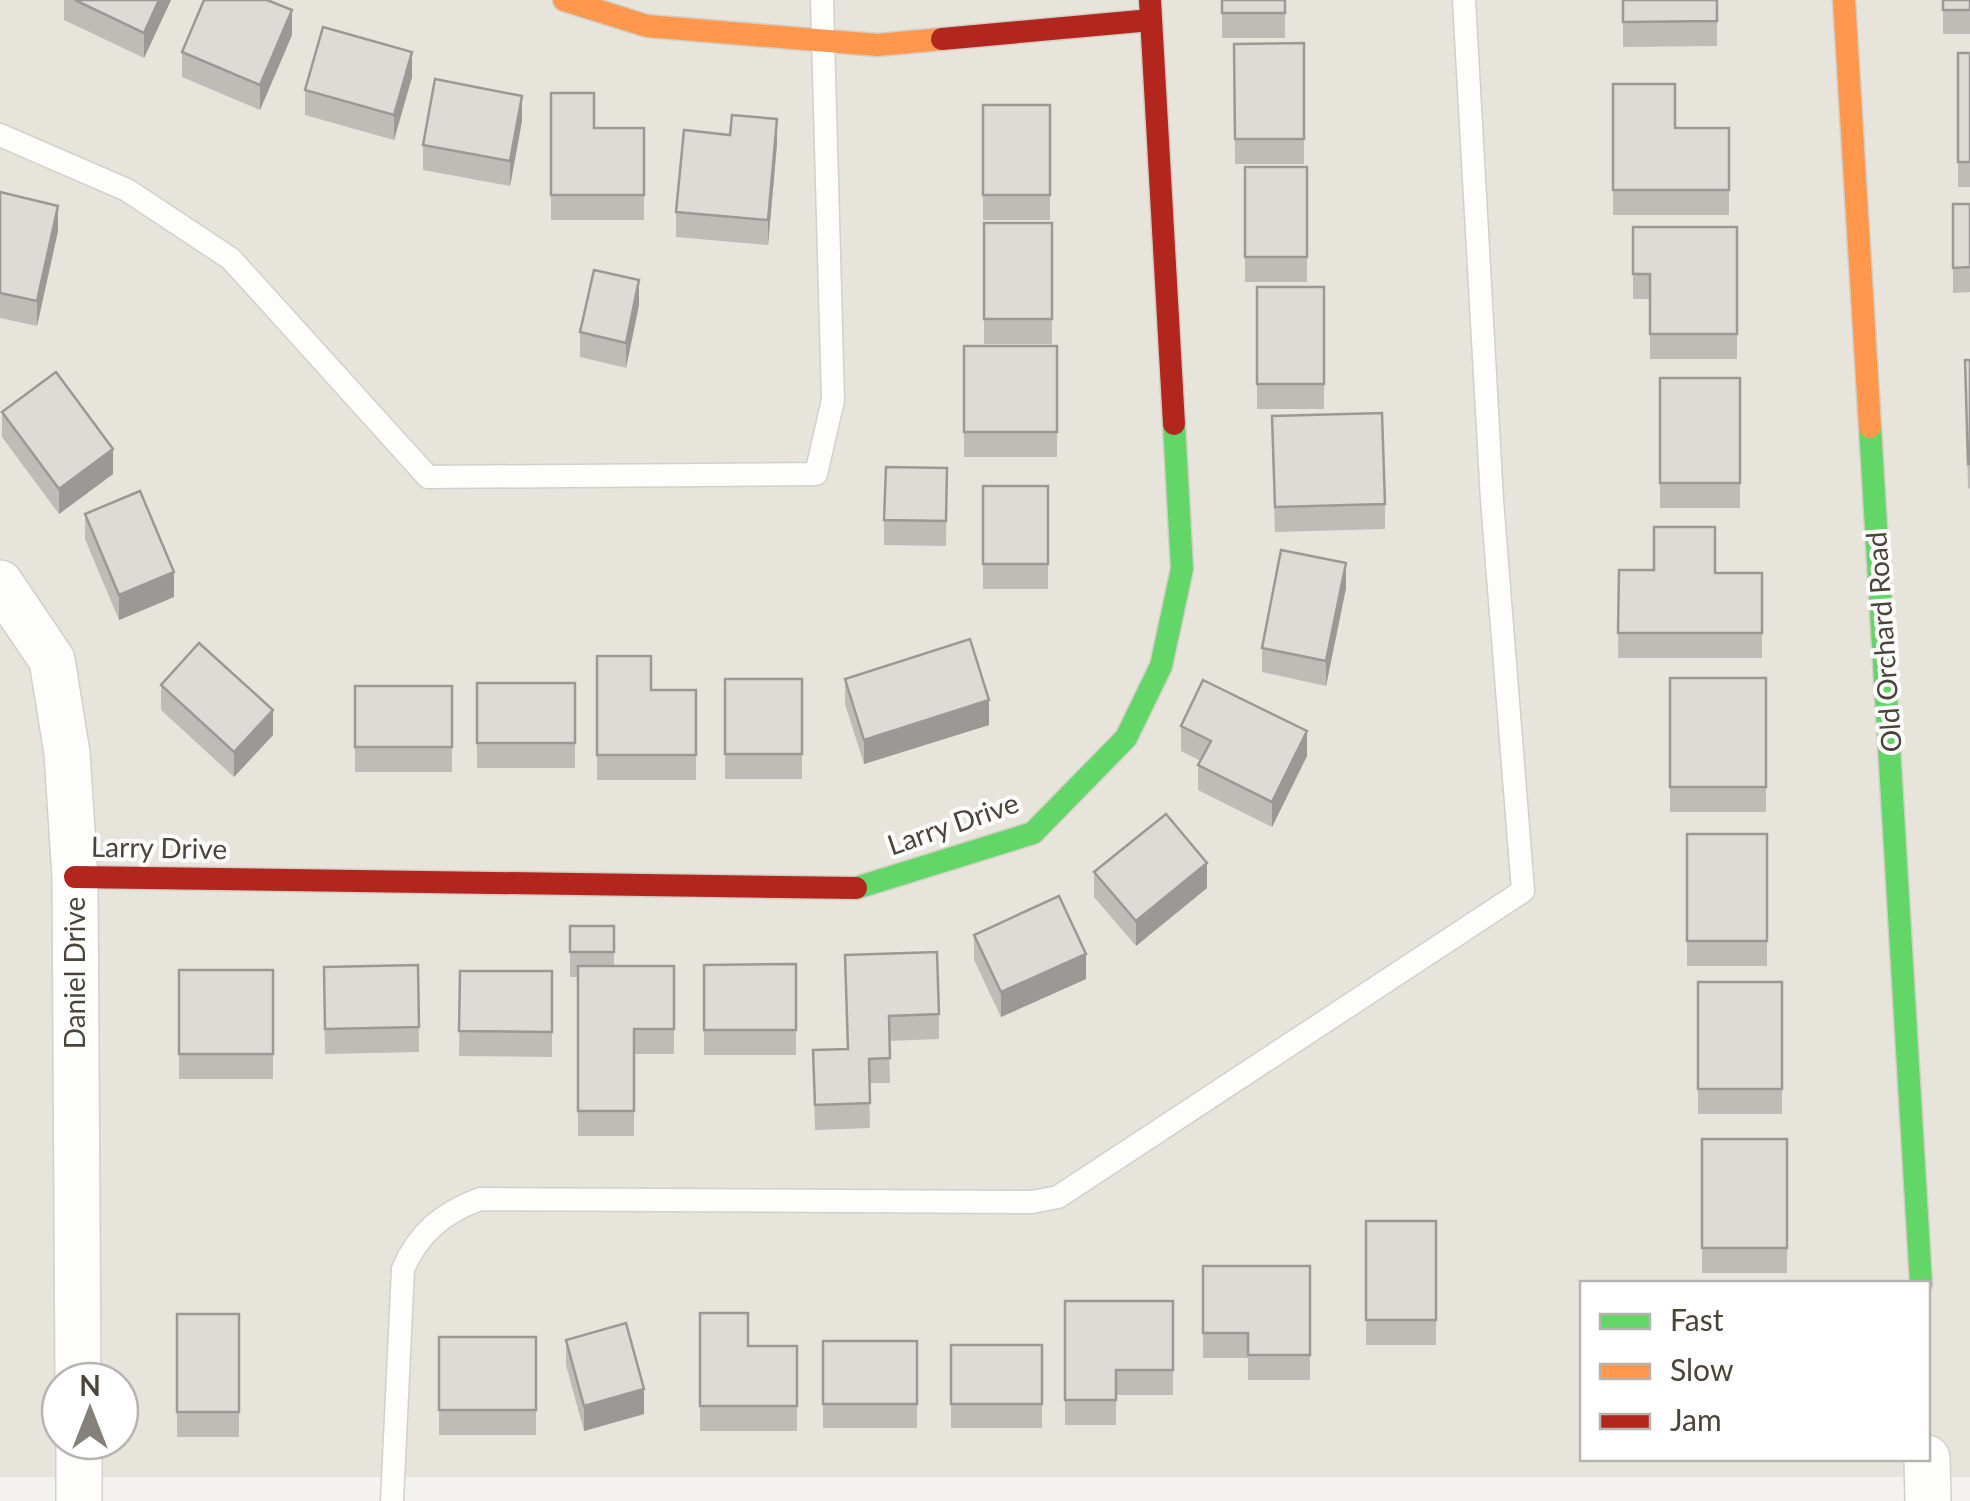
<svg xmlns="http://www.w3.org/2000/svg" width="1970" height="1501" font-family="Lato,sans-serif">
<style>
.residential{fill:#e7e4dc;fill-rule:evenodd}
.lines{fill:none;stroke-linecap:round;stroke-linejoin:round}
.lane-casing{stroke:#d2d0cb;stroke-width:25}
.street-casing{stroke:#d2d0cb;stroke-width:48}
.fast-casing{stroke:#d3cfc5;stroke-width:25}
.slow-casing{stroke:#d3cfc5;stroke-width:25}
.jam-casing{stroke:#d3cfc5;stroke-width:25}
.lane{stroke:#fdfdfc;stroke-width:22}
.street{stroke:#fdfdfc;stroke-width:45}
.fast{stroke:#63d668;stroke-width:22}
.slow{stroke:#ff974d;stroke-width:22}
.jam{stroke:#b3261e;stroke-width:22}
.wall{fill:#bfbcb8}
.shaded-wall{fill:#9b9996}
.building{fill:#dedbd6;stroke:#9b9996;stroke-width:2.5}
.labels{text-anchor:middle;stroke-width:8;stroke-linejoin:round;paint-order:stroke}
.street-label{font-size:28px;fill:#4b4439;stroke:#fff}
</style>
<rect width="100%" height="100%" fill="#f4f2ee"/>
<path class="residential" d="M0,0h1970v1477h-1970zM1582,1284h346v174h-346zM60,1381h60v60h-60z"/>
<g class="lines">
<defs>
<g id="lane">
<path d="M0,135l127,55 104,69 197,218 388,-3 17,-74 -11,-400"/>
<path d="M392,1501l11,-232c16,-37 40,-56 77,-70l552,3 26,-5 465,-306 -31,-391 -28,-500"/>
</g>
<g id="street">
<path d="M0,583l52,77 15,93 8,124 3,504"/>
<path d="M79,1441v60"/>
<path d="M1927,1458l1,43"/>
</g>
<g id="fast">
<path d="M1870,427l51,857"/>
<path d="M856,888l177,-55 93,-95 35,-72 21,-97 -8,-145"/>
</g>
<g id="slow">
<path d="M564,0l83,26 230,19 65,-6"/>
<path d="M1844,0l26,427"/>
</g>
<g id="jam">
<path d="M1150,0l24,424"/>
<path d="M942,39l209,-19"/>
<path d="M75,877l781,11"/>
</g>
</defs>
<use href="#lane" class="lane-casing"/>
<use href="#street" class="street-casing"/>
<use href="#fast" class="fast-casing"/>
<use href="#slow" class="slow-casing"/>
<use href="#jam" class="jam-casing"/>
<use href="#lane" class="lane"/>
<use href="#street" class="street"/>
<use href="#fast" class="fast"/>
<use href="#slow" class="slow"/>
<use href="#jam" class="jam"/>
</g>
<g class="wall">
<path d="M64,0h107l-27,58 -80,-38z"/>
<rect x="1222" y="0" width="63" height="38"/>
<path d="M1623,0h94v46l-94,1z"/>
<rect x="1943" y="0" width="27" height="34"/>
<path d="M292,35l-32,75 -78,-33v-25z"/>
<path d="M1304,43v121h-69l-1,-120z"/>
<rect x="1958" y="53" width="12" height="134"/>
<path d="M412,77l-18,63 -89,-25v-25z"/>
<path d="M1613,84l62,44h54v87h-116z"/>
<path d="M551,93l43,35h50v92h-93z"/>
<rect x="983" y="105" width="67" height="115"/>
<path d="M522,121l-12,65 -87,-16v-25z"/>
<path d="M777,144l-9,101 -92,-8v-25z"/>
<rect x="1245" y="167" width="62" height="115"/>
<path d="M0,192l58,39 -21,95 -37,-8z"/>
<path d="M1953,204h17v88l-17,1z"/>
<rect x="984" y="223" width="68" height="121"/>
<path d="M1633,227h104v132h-87v-60h-17z"/>
<rect x="1257" y="287" width="67" height="122"/>
<path d="M639,305l-13,63 -46,-11v-25z"/>
<rect x="964" y="346" width="93" height="111"/>
<path d="M1965,360h5v128l-2,1z"/>
<rect x="1660" y="378" width="80" height="130"/>
<path d="M2,412l111,62 -54,40 -57,-77z"/>
<path d="M1272,441l113,63v25l-110,3z"/>
<path d="M947,468l-1,78 -62,-1v-25z"/>
<rect x="983" y="486" width="65" height="103"/>
<path d="M85,514l89,83 -55,23 -34,-81z"/>
<path d="M1619,570l143,3v85h-144z"/>
<path d="M1346,588l-20,98 -64,-14v-24z"/>
<path d="M597,656l54,34h45v90h-99z"/>
<rect x="1670" y="678" width="96" height="134"/>
<rect x="725" y="679" width="77" height="100"/>
<path d="M845,679l144,46 -125,39 -19,-60z"/>
<rect x="477" y="683" width="98" height="85"/>
<path d="M161,685l112,50 -39,42 -73,-67z"/>
<rect x="355" y="686" width="97" height="86"/>
<path d="M1181,726l126,30 -35,71 -74,-37v-25l3,-4 -20,-10z"/>
<rect x="1687" y="834" width="80" height="132"/>
<path d="M1094,872l113,16 -71,58 -42,-49z"/>
<path d="M570,926h44v40h60v88h-40v82h-56v-159h-8z"/>
<path d="M974,935l112,44 -85,38 -27,-57z"/>
<path d="M845,955l94,59v25l-50,2 1,42h-21l1,45 -55,2 -2,-80 34,-1z"/>
<path d="M796,964v91h-92v-90z"/>
<path d="M418,965l1,87 -94,2 -1,-87z"/>
<rect x="179" y="970" width="94" height="109"/>
<path d="M460,971h92v86l-93,-1z"/>
<rect x="1698" y="982" width="84" height="132"/>
<rect x="1702" y="1139" width="85" height="134"/>
<rect x="1366" y="1221" width="70" height="124"/>
<path d="M1203,1266h107v114h-62v-22h-45z"/>
<path d="M1065,1301h108v94h-57v30h-51z"/>
<path d="M700,1313l48,33h49v85h-97z"/>
<rect x="177" y="1314" width="62" height="123"/>
<rect x="439" y="1337" width="97" height="98"/>
<path d="M566,1340l78,74 -60,17 -18,-66z"/>
<rect x="823" y="1341" width="94" height="87"/>
<rect x="951" y="1345" width="91" height="83"/>
</g>
<g class="shaded-wall">
<path d="M159,0h12l-27,58v-25z"/>
<path d="M292,10v25l-32,75v-25z"/>
<path d="M412,52v25l-18,63v-25z"/>
<path d="M522,96v25l-12,65v-25z"/>
<path d="M777,119v25l-9,101v-25z"/>
<path d="M58,206v25l-21,95v-25z"/>
<path d="M639,280v25l-13,63v-25z"/>
<path d="M113,449v25l-54,40v-25z"/>
<path d="M1346,563v25l-20,98v-25z"/>
<path d="M174,572v25l-55,23v-25z"/>
<path d="M989,700v25l-125,39v-24z"/>
<path d="M273,710v25l-39,42v-25z"/>
<path d="M1307,731v25l-35,71v-25z"/>
<path d="M1207,863v25l-71,58v-25z"/>
<path d="M1086,954v25l-85,38v-25z"/>
<path d="M644,1389v25l-60,17v-25z"/>
</g>
<g class="building">
<path d="M75,0h84l-15,33z"/>
<path d="M204,0h63l25,10 -32,75 -78,-33z"/>
<rect x="1222" y="0" width="63" height="13"/>
<path d="M1623,0h94v21l-94,1z"/>
<rect x="1943" y="0" width="27" height="10"/>
<path d="M323,27l89,25 -18,63 -89,-25z"/>
<path d="M1304,43v96h-69l-1,-95z"/>
<rect x="1958" y="53" width="12" height="109"/>
<path d="M435,79l87,17 -12,65 -87,-16z"/>
<path d="M1613,84h62v44h54v62h-116z"/>
<path d="M551,93h43v35h50v67h-93z"/>
<rect x="983" y="105" width="67" height="90"/>
<path d="M732,115l45,4 -9,101 -92,-8 8,-82 46,5z"/>
<rect x="1245" y="167" width="62" height="90"/>
<path d="M0,192l58,14 -21,95 -37,-8z"/>
<path d="M1953,204h17v63l-17,1z"/>
<rect x="984" y="223" width="68" height="96"/>
<path d="M1633,227h104v107h-87v-60h-17z"/>
<path d="M594,270l45,10 -13,63 -46,-11z"/>
<rect x="1257" y="287" width="67" height="97"/>
<rect x="964" y="346" width="93" height="86"/>
<path d="M1965,360h5v104h-2z"/>
<path d="M56,372l57,77 -54,40 -57,-77z"/>
<rect x="1660" y="378" width="80" height="105"/>
<path d="M1382,413l3,91 -110,3 -3,-91z"/>
<path d="M886,467l61,1 -1,53 -62,-1z"/>
<rect x="983" y="486" width="65" height="78"/>
<path d="M140,491l34,81 -55,23 -34,-81z"/>
<path d="M1654,527h61v46h47v60h-144l1,-63h35z"/>
<path d="M1281,550l65,13 -20,98 -64,-13z"/>
<path d="M970,639l19,61 -125,40 -19,-61z"/>
<path d="M199,643l74,67 -39,42 -73,-67z"/>
<path d="M597,656h54v34h45v65h-99z"/>
<rect x="1670" y="678" width="96" height="109"/>
<rect x="725" y="679" width="77" height="75"/>
<path d="M1203,680l104,51 -35,71 -74,-37 13,-24 -30,-15z"/>
<rect x="477" y="683" width="98" height="60"/>
<rect x="355" y="686" width="97" height="61"/>
<path d="M1166,814l41,49 -71,58 -42,-49z"/>
<rect x="1687" y="834" width="80" height="107"/>
<path d="M1059,896l27,58 -85,38 -27,-57z"/>
<rect x="570" y="926" width="44" height="26"/>
<path d="M937,952l2,62 -50,2 1,42 -21,1 1,44 -55,2 -2,-55 35,-1 -3,-94z"/>
<path d="M796,964v66h-92v-65z"/>
<path d="M418,965l1,62 -94,2 -1,-62z"/>
<path d="M578,966h96v63h-40v82h-56z"/>
<rect x="179" y="970" width="94" height="84"/>
<path d="M460,971h92v61l-93,-1z"/>
<rect x="1698" y="982" width="84" height="107"/>
<rect x="1702" y="1139" width="85" height="109"/>
<rect x="1366" y="1221" width="70" height="99"/>
<path d="M1203,1266h107v89h-62v-22h-45z"/>
<path d="M1065,1301h108v69h-57v30h-51z"/>
<path d="M700,1313h48v33h49v60h-97z"/>
<rect x="177" y="1314" width="62" height="98"/>
<path d="M626,1323l18,66 -60,17 -18,-66z"/>
<rect x="439" y="1337" width="97" height="73"/>
<rect x="823" y="1341" width="94" height="63"/>
<rect x="951" y="1345" width="91" height="59"/>
</g>
<g class="labels">
<g class="street-label">
<text transform="translate(1884 642) rotate(-94)" y="10">Old Orchard Road</text>
<text transform="translate(953 824) rotate(-19)" y="10">Larry Drive</text>
<text transform="translate(159 848) rotate(1)" y="10">Larry Drive</text>
<text transform="translate(75 973) rotate(-90)" y="10">Daniel Drive</text>
</g>
</g>
<rect x="1580" y="1281" width="350" height="180" fill="#ffffff" stroke="#b7b4b0" stroke-width="2.5"/>
<rect x="1600" y="1314" width="50" height="15" fill="#63d668" stroke="#b7b4b0" stroke-width="2.5"/>
<text x="1670" y="1331" font-size="30" fill="#4b4439">Fast</text>
<rect x="1600" y="1364" width="50" height="15" fill="#ff974d" stroke="#b7b4b0" stroke-width="2.5"/>
<text x="1670" y="1381" font-size="30" fill="#4b4439">Slow</text>
<rect x="1600" y="1414" width="50" height="15" fill="#b3261e" stroke="#b7b4b0" stroke-width="2.5"/>
<text x="1670" y="1431" font-size="30" fill="#4b4439">Jam</text>
<g transform="translate(90 1411)"><circle r="48" fill="#ffffff" stroke="#b7b4b0" stroke-width="2.5"/>
<path d="M0-8L18 38L0 25L-18 38Z" fill="#868178"/>
<text y="-15" font-size="28" font-weight="bold" text-anchor="middle" fill="#4b4439">N</text>
</g>
</svg>
